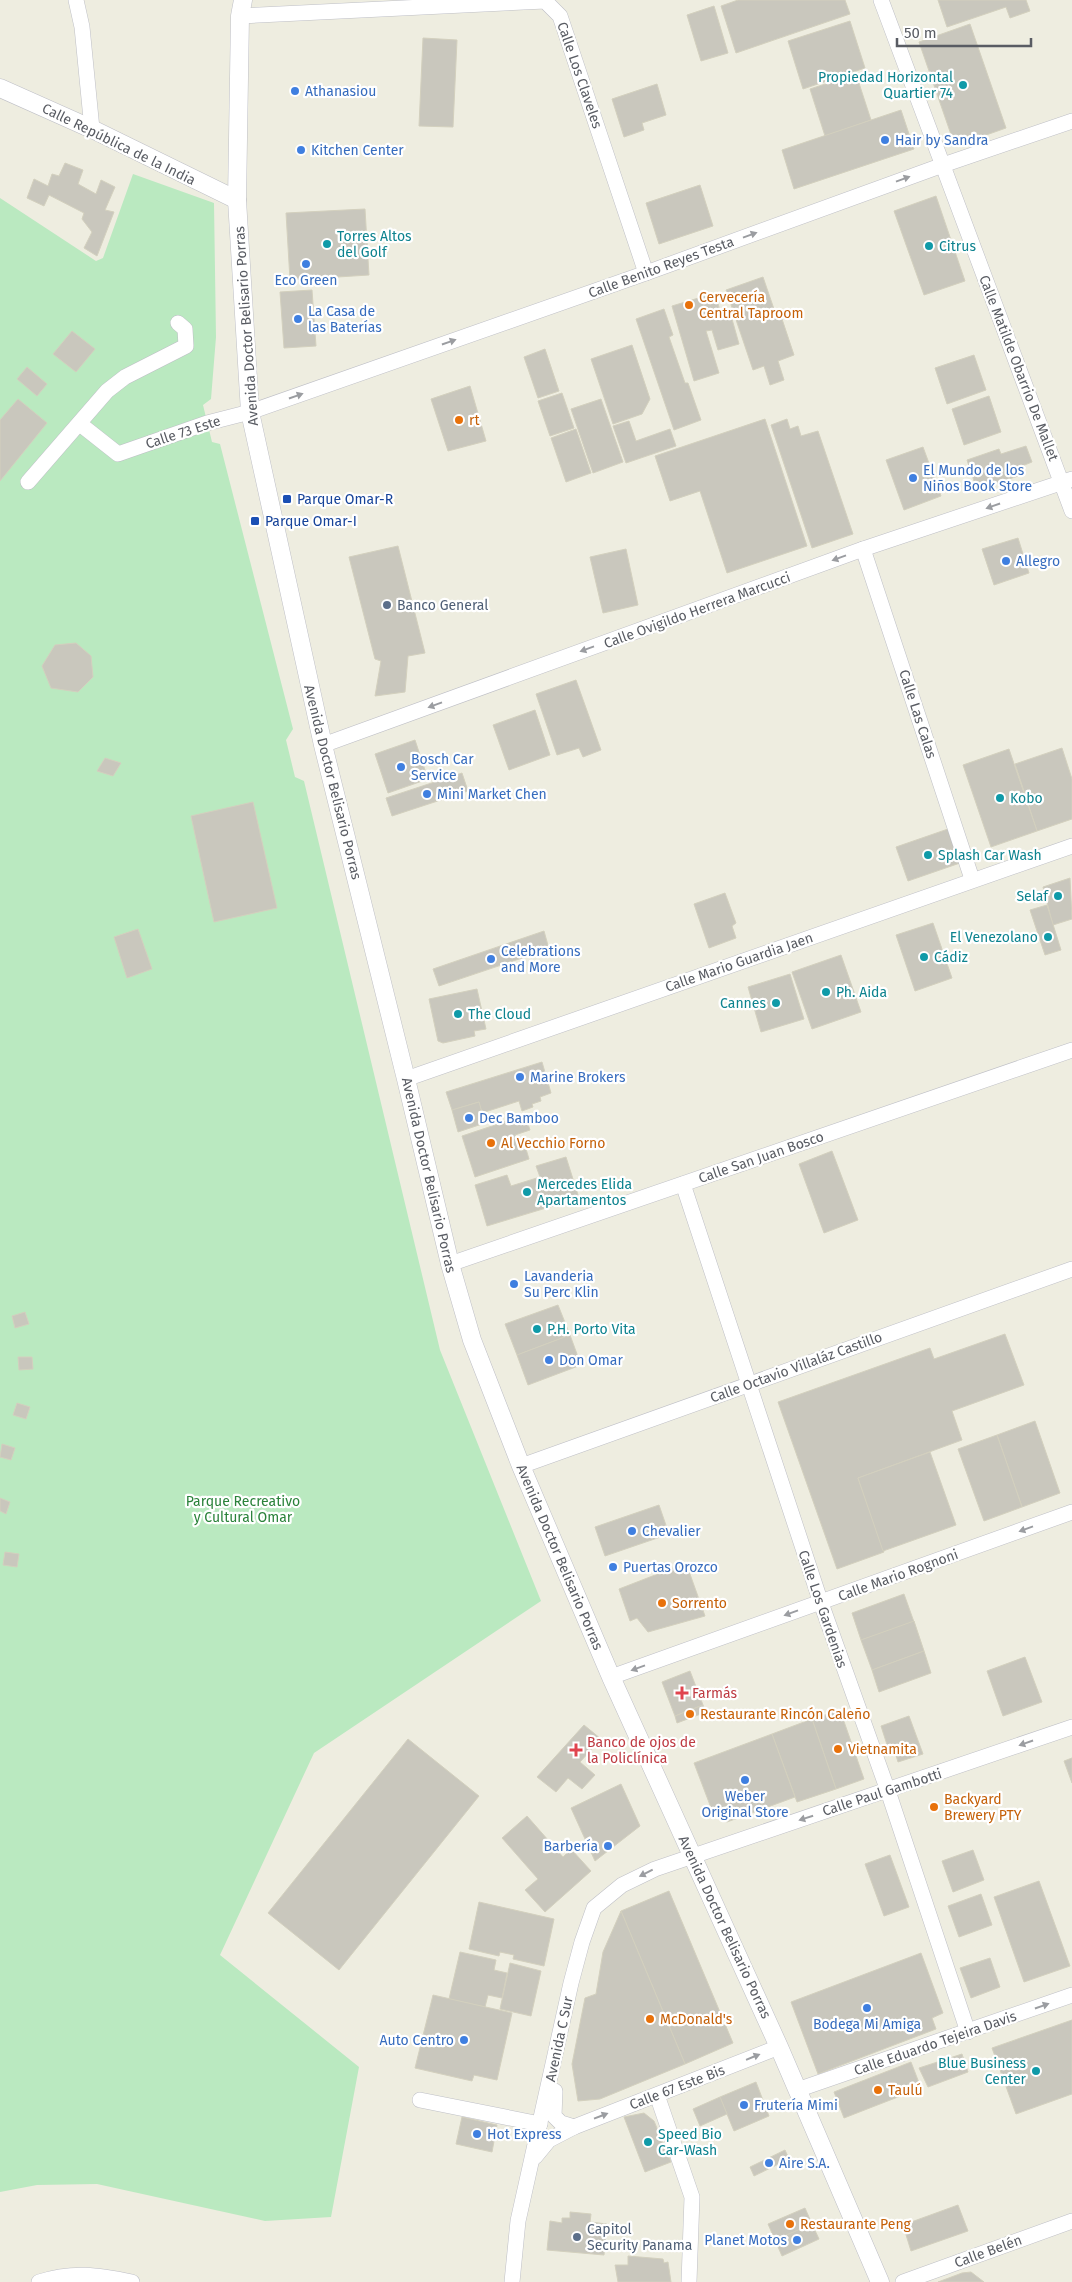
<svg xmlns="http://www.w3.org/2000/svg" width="1072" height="2282" font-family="'Fira Sans',sans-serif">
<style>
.green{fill:#bae9c0}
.building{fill:#c9c7bd;stroke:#d3d0be}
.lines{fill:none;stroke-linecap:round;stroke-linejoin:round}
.minor-casing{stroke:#bebfc6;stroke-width:16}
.tertiary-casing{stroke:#bebfc6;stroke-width:19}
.minor{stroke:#fff;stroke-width:15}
.tertiary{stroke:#fff;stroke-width:18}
.oneway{fill:#9b9da1}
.culture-dot{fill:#0f9aa8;stroke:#fff;stroke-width:2}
.shop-dot{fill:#3f7fe0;stroke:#fff;stroke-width:2}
.food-dot{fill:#e8710a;stroke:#fff;stroke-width:2}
.transit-dot{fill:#1a4fb4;stroke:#fff;stroke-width:2}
.service-dot{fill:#5c6f8a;stroke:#fff;stroke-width:2}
.health-dot{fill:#e0444e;stroke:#fff;stroke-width:2}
.labels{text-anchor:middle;stroke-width:4.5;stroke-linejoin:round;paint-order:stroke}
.street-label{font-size:14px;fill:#595c63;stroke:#fff}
.culture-label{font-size:14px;fill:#0d838f;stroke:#fff;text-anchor:start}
.shop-label{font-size:14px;fill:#366cbe;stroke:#fff;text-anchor:start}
.food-label{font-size:14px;fill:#c56008;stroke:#fff;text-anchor:start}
.transit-label{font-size:14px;fill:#164399;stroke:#fff;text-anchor:start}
.service-label{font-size:14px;fill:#4e5e75;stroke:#fff;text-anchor:start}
.park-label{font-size:14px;fill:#2a823a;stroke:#fff}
.health-label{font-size:14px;fill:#be3a42;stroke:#fff;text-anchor:start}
</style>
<rect width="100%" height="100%" fill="#eeede0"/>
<path class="green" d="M133,174l81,29 2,134 -5,62 -8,6 9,37 8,2 73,285 -7,11 9,37 9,4 136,569 101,251 -227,152 -94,202 139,112 -28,150 -66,4 -168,-37 -60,1 -37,7v-1994l96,63 7,-3z"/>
<g class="building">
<path d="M738,0h107l5,14 -114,39 -15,-47z"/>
<path d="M938,0h88l4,11 -20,7 -4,-11 -59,20z"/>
<path d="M714,6l14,47 -27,8 -14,-46z"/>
<path d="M850,21l15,47 -62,21 -15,-48z"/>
<path d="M970,24l36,104 -51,18 -36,-104z"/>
<path d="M423,38l34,2 -4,87 -34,-1z"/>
<path d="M856,74l15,46 -46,16 -15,-47z"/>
<path d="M657,84l9,31 -24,8 2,7 -20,7 -12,-38z"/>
<path d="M901,110l13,39 -120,40 -12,-39z"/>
<path d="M65,163l18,7 -5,14 18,10 5,-14 14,7 -10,23 9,2 -17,44 -13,-8 8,-16 -10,-13 2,-6 -35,-18 -5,11 -17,-8 7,-19 14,7 4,-12 7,2z"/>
<path d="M700,185l13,41 -54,18 -13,-41z"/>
<path d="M936,196l29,85 -41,14 -30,-84z"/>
<path d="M365,209l4,66 -79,5 -4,-67z"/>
<path d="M763,277l12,35 4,-2 15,45 -16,6 6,19 -14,5 -6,-19 -11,4 -27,-80z"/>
<path d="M312,290l4,56 -32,2 -4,-56z"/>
<path d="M715,293l6,21 9,-2 9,32 -21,6 -6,-20 -6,1 13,42 -25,8 -22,-75z"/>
<path d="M664,309l9,26 -4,2 16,46h3l13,37 -27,10 -38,-111z"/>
<path d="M72,331l23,18 -19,23 -23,-18z"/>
<path d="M632,345l18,54 -8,15 -29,10 -22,-65z"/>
<path d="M545,349l14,42 -21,7 -14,-41z"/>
<path d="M974,355l12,35 -39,14 -12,-36z"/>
<path d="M27,367l20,17 -10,12 -20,-17z"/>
<path d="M470,386l16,55 -38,10 -17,-52z"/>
<path d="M562,393l12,35 -24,8 -12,-35z"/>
<path d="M989,396l12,36 -37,13 -12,-36z"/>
<path d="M18,399l29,24 -47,58v-61z"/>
<path d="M601,399l22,63 -30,11 -22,-64z"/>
<path d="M765,419l42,127 -80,27 -27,-82 -30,10 -15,-45z"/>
<path d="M787,419l3,10 8,-3 3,10 17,-5 35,103 -41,14 -41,-123z"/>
<path d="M629,421l7,20 34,-12 6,17 -50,17 -13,-37z"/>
<path d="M576,429l15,44 -25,9 -15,-44z"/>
<path d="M1026,446l6,16 -10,4 2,8 -47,16 -10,-30 32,-11 2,5z"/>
<path d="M923,447l18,49 -37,14 -18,-50z"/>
<path d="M1018,538l11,35 -35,12 -12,-36z"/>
<path d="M398,546l27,107 -17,3 -3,36 -30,4 6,-35 -6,-2 -26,-102z"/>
<path d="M626,549l12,56 -35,8 -13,-56z"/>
<path d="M76,643l15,13 2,21 -15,15 -27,-4 -9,-22 13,-21z"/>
<path d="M576,680l25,70 -18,7 -4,-9 -22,7 -21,-61z"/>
<path d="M535,710l15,45 -41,15 -16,-45z"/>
<path d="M415,740l13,39 -40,14 -13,-39z"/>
<path d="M1062,748l10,31v40l-35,12 -22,-67z"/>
<path d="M1009,749l28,82 -46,16 -28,-82z"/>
<path d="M105,758l16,5 -8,13 -16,-5z"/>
<path d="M462,773l6,18 -76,25 -6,-18z"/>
<path d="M253,802l24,106 -63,14 -23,-106z"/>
<path d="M948,829l12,34 -52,18 -12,-34z"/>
<path d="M1070,878l2,41 -19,6 -10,-38z"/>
<path d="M725,893l11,30 -4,3 4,12 -27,10 -15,-44z"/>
<path d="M1047,905l14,45 -16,5 -15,-45z"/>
<path d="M933,923l19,55 -37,13 -19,-56z"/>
<path d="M138,929l14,40 -25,9 -13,-41z"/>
<path d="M544,931l5,18 -110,37 -6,-17z"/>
<path d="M841,955l20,57 -49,17 -20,-57z"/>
<path d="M790,974l14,45 -43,13 -13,-45z"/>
<path d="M477,989l9,40 -12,2 1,5 -32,7 -5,-2 -9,-42z"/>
<path d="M542,1062l9,31 -11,4 1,4 -9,3 1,3 -11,4 -3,-10 -37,12 -3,-11 -27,8 -6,-18z"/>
<path d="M479,1102l6,21 -27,9 -6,-22z"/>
<path d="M525,1115l5,15 -15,5 6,16 5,-2 3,10 -54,18 -13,-41z"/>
<path d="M832,1151l26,69 -34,13 -25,-69z"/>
<path d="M566,1157l13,41 -92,28 -12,-41 32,-10 4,11 29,-9 -4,-11z"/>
<path d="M558,1305l12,30 -53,20 -12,-31z"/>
<path d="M25,1312l4,12 -14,4 -3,-12z"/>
<path d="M1005,1334l19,51 -72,26 10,29 -104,38 26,74 -47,17 -59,-167 152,-54 4,11z"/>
<path d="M570,1335l11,30 -53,20 -11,-30z"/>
<path d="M18,1357h14l1,12 -14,1z"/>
<path d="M17,1403l13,4 -4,12 -13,-4z"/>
<path d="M1035,1421l25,72 -38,14 -25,-72z"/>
<path d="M997,1435l25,72 -38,14 -26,-72z"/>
<path d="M2,1444l13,4 -4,12 -11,-3z"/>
<path d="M930,1452l26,73 -73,26 -25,-73z"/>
<path d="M0,1498l10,4 -4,12 -6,-3z"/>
<path d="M659,1505l10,29 -64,22 -10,-29z"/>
<path d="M5,1552l14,2 -2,13 -14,-2z"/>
<path d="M686,1563l19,53 -57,16 -11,-14 -7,3 -11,-32z"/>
<path d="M904,1594l10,28 -53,18 -9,-27z"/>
<path d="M914,1621l10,30 -52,19 -11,-30z"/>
<path d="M924,1651l7,22 -52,19 -7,-22z"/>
<path d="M1025,1657l17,45 -39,14 -16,-45z"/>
<path d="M690,1671l13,34 -28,11 -13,-34z"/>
<path d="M703,1705l3,7 -29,11 -2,-7z"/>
<path d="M840,1710l24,69 -28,10 -24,-70z"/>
<path d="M909,1716l14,38 -25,8 -3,-10 -5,2 -9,-28z"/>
<path d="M812,1719l24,70 -39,13 -25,-68z"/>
<path d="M584,1725l17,14 -21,23 15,13 -13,14 -14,-11 -12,14 -19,-15z"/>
<path d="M772,1734l23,63 -68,25 -14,-9 -19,-50z"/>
<path d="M408,1739l71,57 -140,174 -71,-57z"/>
<path d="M1072,1758v25l-8,-22z"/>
<path d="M621,1784l19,42 -45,35 -24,-53z"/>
<path d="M527,1816l36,41 8,-8 20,22 -46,41 -20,-22 13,-11 -36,-41z"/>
<path d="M973,1850l11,30 -31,12 -11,-31z"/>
<path d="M890,1855l19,52 -25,9 -19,-52z"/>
<path d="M1039,1881l31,85 -46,16 -30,-85z"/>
<path d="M669,1891l64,152 -48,21 -64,-153z"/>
<path d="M981,1894l11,31 -33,12 -11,-31z"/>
<path d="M479,1902l75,17 -10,47 -31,-7 1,-4 -14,-3 -1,4 -30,-7z"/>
<path d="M621,1911l64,153 -85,35 -22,2 -6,-37 13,-66 11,-4 7,-42z"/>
<path d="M460,1952l36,8 -2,10 13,3 -5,25 -14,-3 -3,12 -36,-8z"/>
<path d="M921,1953l22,60 -11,5 4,11 -118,45 -27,-72z"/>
<path d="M990,1958l10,29 -29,11 -11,-30z"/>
<path d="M510,1963l31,8 -10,45 -31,-7z"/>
<path d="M433,1995l79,18 -15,67 -23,-5 -2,6 -57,-13z"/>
<path d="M1072,2020v74l-56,20 -24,-66z"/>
<path d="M962,2054l6,18 -40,15 -9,-19z"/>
<path d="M911,2062l10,26 -77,30 -10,-26z"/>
<path d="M756,2082l13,34 -35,15 -14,-34z"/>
<path d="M720,2097l7,17 -27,12 -7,-17z"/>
<path d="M644,2113l10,8 17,41 -26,10 -21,-55z"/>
<path d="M462,2117l35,8 -5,27 -36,-8z"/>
<path d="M785,2150l4,9 -35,17 -4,-9z"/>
<path d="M958,2205l10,26 -57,20 -8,-26z"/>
<path d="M805,2208l7,16 -37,16 -7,-16z"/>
<path d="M570,2212l21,2 -1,8 17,2 -3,31 -57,-5 3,-29 12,2v-5h8z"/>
<path d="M812,2224l7,15 -37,17 -7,-16z"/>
<path d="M628,2256l35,3 1,4 4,-1 3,20h-53l-3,-17h13z"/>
<path d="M971,2272l13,10h-46l24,-9z"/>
</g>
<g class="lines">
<defs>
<g id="minor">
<path d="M76,0l6,27 10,102"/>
<path d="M881,0l191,511"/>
<path d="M240,16l305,-15 15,15 86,257"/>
<path d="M80,424l38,30 89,-31 43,-11 396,-139 297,-108 129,-44"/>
<path d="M28,482l79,-91 18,-14 61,-31 -1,-17 -7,-6"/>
<path d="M863,549l109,330"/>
<path d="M323,745l540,-196 209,-70"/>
<path d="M406,1079l666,-233"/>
<path d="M683,1184l138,419 67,188 80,241"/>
<path d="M450,1264l622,-214"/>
<path d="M521,1466l551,-197"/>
<path d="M611,1677l461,-165"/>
<path d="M797,2090l275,-95"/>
<path d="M555,2091l-1,25 7,7 13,4"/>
<path d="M657,2095l35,102 -3,85"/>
<path d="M420,2100l120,24"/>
<path d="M535,2157l14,-17 25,-13 205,-80"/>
<path d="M39,2282c34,-11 59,-7 93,0"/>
<path d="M512,2282l6,-61 53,-238 11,-41 12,-34 28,-23 33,-16 417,-142"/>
<path d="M903,2282l169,-61"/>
</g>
<g id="tertiary">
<path d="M243,0l-3,16 -3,184 13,212 73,333 83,334 44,185 22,76 49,126 90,211 168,370 101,235"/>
<path d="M0,88l92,41 145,71"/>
</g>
</defs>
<use href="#minor" class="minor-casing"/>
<use href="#tertiary" class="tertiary-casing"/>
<use href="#minor" class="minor"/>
<use href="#tertiary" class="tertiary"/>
</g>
<defs><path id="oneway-solid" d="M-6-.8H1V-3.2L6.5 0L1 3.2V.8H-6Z" transform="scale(1.25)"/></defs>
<g class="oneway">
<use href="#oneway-solid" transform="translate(903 179) rotate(-20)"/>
<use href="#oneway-solid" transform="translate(750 235) rotate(-20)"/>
<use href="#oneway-solid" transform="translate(449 342) rotate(-19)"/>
<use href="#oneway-solid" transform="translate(296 396) rotate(-19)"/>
<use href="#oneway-solid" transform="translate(993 506) rotate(161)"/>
<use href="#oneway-solid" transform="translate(839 558) rotate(160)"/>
<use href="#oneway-solid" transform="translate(587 649) rotate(160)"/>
<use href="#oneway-solid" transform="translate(435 705) rotate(160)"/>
<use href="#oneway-solid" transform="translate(1026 1529) rotate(160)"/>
<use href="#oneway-solid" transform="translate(791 1613) rotate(160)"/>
<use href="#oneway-solid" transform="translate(638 1668) rotate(160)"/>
<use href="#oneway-solid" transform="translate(1026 1743) rotate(161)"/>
<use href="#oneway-solid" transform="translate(806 1818) rotate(162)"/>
<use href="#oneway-solid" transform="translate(646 1873) rotate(153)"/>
<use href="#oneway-solid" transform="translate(1042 2006) rotate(-19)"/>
<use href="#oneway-solid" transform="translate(753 2057) rotate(-22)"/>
<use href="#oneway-solid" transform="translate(601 2116) rotate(-21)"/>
</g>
<g class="culture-dot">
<circle cx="963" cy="85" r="5"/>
<circle cx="327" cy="244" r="5"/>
<circle cx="929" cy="246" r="5"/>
<circle cx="1000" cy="798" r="5"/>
<circle cx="928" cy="855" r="5"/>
<circle cx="1058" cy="896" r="5"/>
<circle cx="1048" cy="937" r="5"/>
<circle cx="924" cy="957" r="5"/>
<circle cx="826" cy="992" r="5"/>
<circle cx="776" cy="1003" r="5"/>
<circle cx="458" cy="1014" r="5"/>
<circle cx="527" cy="1192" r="5"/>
<circle cx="537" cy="1329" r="5"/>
<circle cx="1036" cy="2071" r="5"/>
<circle cx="648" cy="2142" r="5"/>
</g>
<g class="shop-dot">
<circle cx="295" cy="91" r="5"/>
<circle cx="885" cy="140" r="5"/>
<circle cx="301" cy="150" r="5"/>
<circle cx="306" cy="264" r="5"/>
<circle cx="298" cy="319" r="5"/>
<circle cx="913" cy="478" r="5"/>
<circle cx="1006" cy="561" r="5"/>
<circle cx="401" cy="767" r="5"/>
<circle cx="427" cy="794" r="5"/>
<circle cx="491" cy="959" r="5"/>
<circle cx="520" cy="1077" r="5"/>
<circle cx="469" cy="1118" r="5"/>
<circle cx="514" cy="1284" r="5"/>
<circle cx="549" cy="1360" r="5"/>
<circle cx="632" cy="1531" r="5"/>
<circle cx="613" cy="1567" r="5"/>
<circle cx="745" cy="1780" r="5"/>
<circle cx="608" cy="1846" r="5"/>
<circle cx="867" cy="2008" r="5"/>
<circle cx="464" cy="2040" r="5"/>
<circle cx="744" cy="2105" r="5"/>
<circle cx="477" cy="2134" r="5"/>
<circle cx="769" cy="2163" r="5"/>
<circle cx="797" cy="2240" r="5"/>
</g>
<g class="food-dot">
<circle cx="689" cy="305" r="5"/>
<circle cx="459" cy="420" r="5"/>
<circle cx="491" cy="1143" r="5"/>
<circle cx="662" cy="1603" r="5"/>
<circle cx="690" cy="1714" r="5"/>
<circle cx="838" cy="1749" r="5"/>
<circle cx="934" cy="1807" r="5"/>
<circle cx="650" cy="2019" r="5"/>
<circle cx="878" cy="2090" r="5"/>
<circle cx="790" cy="2224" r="5"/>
</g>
<g class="transit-dot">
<rect x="282" y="494" width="10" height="10" rx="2.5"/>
<rect x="250" y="516" width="10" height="10" rx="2.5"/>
</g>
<g class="service-dot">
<circle cx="387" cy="605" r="5"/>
<circle cx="577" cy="2237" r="5"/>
</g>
<g class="health-dot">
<path d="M679.5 1685.5h5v5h5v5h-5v5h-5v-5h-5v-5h5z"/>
<path d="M573.5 1742.5h5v5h5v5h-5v5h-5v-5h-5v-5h5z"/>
</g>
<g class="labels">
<g class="street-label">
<text transform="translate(580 75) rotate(71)" y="5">Calle Los Claveles</text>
<text transform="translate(119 144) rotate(26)" y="5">Calle República de la India</text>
<text transform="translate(661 267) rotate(-20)" y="5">Calle Benito Reyes Testa</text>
<text transform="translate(246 326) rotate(-94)" y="5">Avenida Doctor Belisario Porras</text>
<text transform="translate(1019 368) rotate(69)" y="5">Calle Matilde Obarrio De Mallet</text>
<text transform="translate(183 432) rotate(-18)" y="5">Calle 73 Este</text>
<text transform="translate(697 610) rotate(-20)" y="5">Calle Ovigildo Herrera Marcucci</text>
<text transform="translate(918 714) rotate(72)" y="5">Calle Las Calas</text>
<text transform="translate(333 782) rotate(76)" y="5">Avenida Doctor Belisario Porras</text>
<text transform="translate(739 962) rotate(-19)" y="5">Calle Mario Guardia Jaen</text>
<text transform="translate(761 1157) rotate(-19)" y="5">Calle San Juan Bosco</text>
<text transform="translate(429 1175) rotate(77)" y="5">Avenida Doctor Belisario Porras</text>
<text transform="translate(796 1367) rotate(-20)" y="5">Calle Octavio Villaláz Castillo</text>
<text transform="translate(560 1557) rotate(67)" y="5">Avenida Doctor Belisario Porras</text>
<text transform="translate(898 1575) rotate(-20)" y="5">Calle Mario Rognoni</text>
<text transform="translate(823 1609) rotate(71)" y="5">Calle Los Gardenias</text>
<text transform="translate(882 1792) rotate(-18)" y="5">Calle Paul Gambotti</text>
<text transform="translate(725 1927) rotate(65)" y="5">Avenida Doctor Belisario Porras</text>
<text transform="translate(559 2039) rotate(-78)" y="5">Avenida C Sur</text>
<text transform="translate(935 2043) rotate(-19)" y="5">Calle Eduardo Tejeira Davis</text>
<text transform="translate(677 2087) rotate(-21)" y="5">Calle 67 Este Bis</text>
<text transform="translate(988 2251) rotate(-20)" y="5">Calle Belén</text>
</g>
<g class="culture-label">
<text x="953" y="82" text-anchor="end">Propiedad Horizontal<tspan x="953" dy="16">Quartier 74</tspan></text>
<text x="337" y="241">Torres Altos<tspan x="337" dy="16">del Golf</tspan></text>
<text x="939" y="251">Citrus</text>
<text x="1010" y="803">Kobo</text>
<text x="938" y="860">Splash Car Wash</text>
<text x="1048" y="901" text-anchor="end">Selaf</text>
<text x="1038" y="942" text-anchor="end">El Venezolano</text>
<text x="934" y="962">Cádiz</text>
<text x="836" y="997">Ph. Aida</text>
<text x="766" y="1008" text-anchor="end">Cannes</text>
<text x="468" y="1019">The Cloud</text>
<text x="537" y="1189">Mercedes Elida<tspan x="537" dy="16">Apartamentos</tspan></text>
<text x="547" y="1334">P.H. Porto Vita</text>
<text x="1026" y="2068" text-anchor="end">Blue Business<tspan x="1026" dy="16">Center</tspan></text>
<text x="658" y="2139">Speed Bio<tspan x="658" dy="16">Car-Wash</tspan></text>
</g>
<g class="shop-label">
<text x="305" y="96">Athanasiou</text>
<text x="895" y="145">Hair by Sandra</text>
<text x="311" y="155">Kitchen Center</text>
<text x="306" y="285" text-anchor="middle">Eco Green</text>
<text x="308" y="316">La Casa de<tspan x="308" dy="16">las Baterías</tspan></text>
<text x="923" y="475">El Mundo de los<tspan x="923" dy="16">Niños Book Store</tspan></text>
<text x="1016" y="566">Allegro</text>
<text x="411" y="764">Bosch Car<tspan x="411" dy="16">Service</tspan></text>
<text x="437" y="799">Mini Market Chen</text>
<text x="501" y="956">Celebrations<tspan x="501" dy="16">and More</tspan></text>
<text x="530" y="1082">Marine Brokers</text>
<text x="479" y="1123">Dec Bamboo</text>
<text x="524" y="1281">Lavanderia<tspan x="524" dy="16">Su Perc Klin</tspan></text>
<text x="559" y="1365">Don Omar</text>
<text x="642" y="1536">Chevalier</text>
<text x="623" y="1572">Puertas Orozco</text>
<text x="745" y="1801" text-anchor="middle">Weber<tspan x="745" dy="16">Original Store</tspan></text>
<text x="598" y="1851" text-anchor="end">Barbería</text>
<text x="867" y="2029" text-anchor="middle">Bodega Mi Amiga</text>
<text x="454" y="2045" text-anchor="end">Auto Centro</text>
<text x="754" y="2110">Frutería Mimi</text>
<text x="487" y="2139">Hot Express</text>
<text x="779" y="2168">Aire S.A.</text>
<text x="787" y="2245" text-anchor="end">Planet Motos</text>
</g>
<g class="food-label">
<text x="699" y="302">Cervecería<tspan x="699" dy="16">Central Taproom</tspan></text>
<text x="469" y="425">rt</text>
<text x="501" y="1148">Al Vecchio Forno</text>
<text x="672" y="1608">Sorrento</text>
<text x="700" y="1719">Restaurante Rincón Caleño</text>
<text x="848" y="1754">Vietnamita</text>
<text x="944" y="1804">Backyard<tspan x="944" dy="16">Brewery PTY</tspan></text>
<text x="660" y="2024">McDonald's</text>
<text x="888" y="2095">Taulú</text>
<text x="800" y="2229">Restaurante Peng</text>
</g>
<g class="transit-label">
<text x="297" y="504">Parque Omar-R</text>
<text x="265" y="526">Parque Omar-I</text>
</g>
<g class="service-label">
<text x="397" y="610">Banco General</text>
<text x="587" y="2234">Capitol<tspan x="587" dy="16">Security Panama</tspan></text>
</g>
<g class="park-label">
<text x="243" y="1506">Parque Recreativo<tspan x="243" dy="16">y Cultural Omar</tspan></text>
</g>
<g class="health-label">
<text x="692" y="1698">Farmás</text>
<text x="587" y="1747">Banco de ojos de<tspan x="587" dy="16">la Policlínica</tspan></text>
</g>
</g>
<path d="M897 38v8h134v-8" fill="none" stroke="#595c63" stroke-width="2.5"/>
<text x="904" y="38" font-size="15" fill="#595c63" stroke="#ffffff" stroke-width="4" paint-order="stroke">50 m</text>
</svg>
